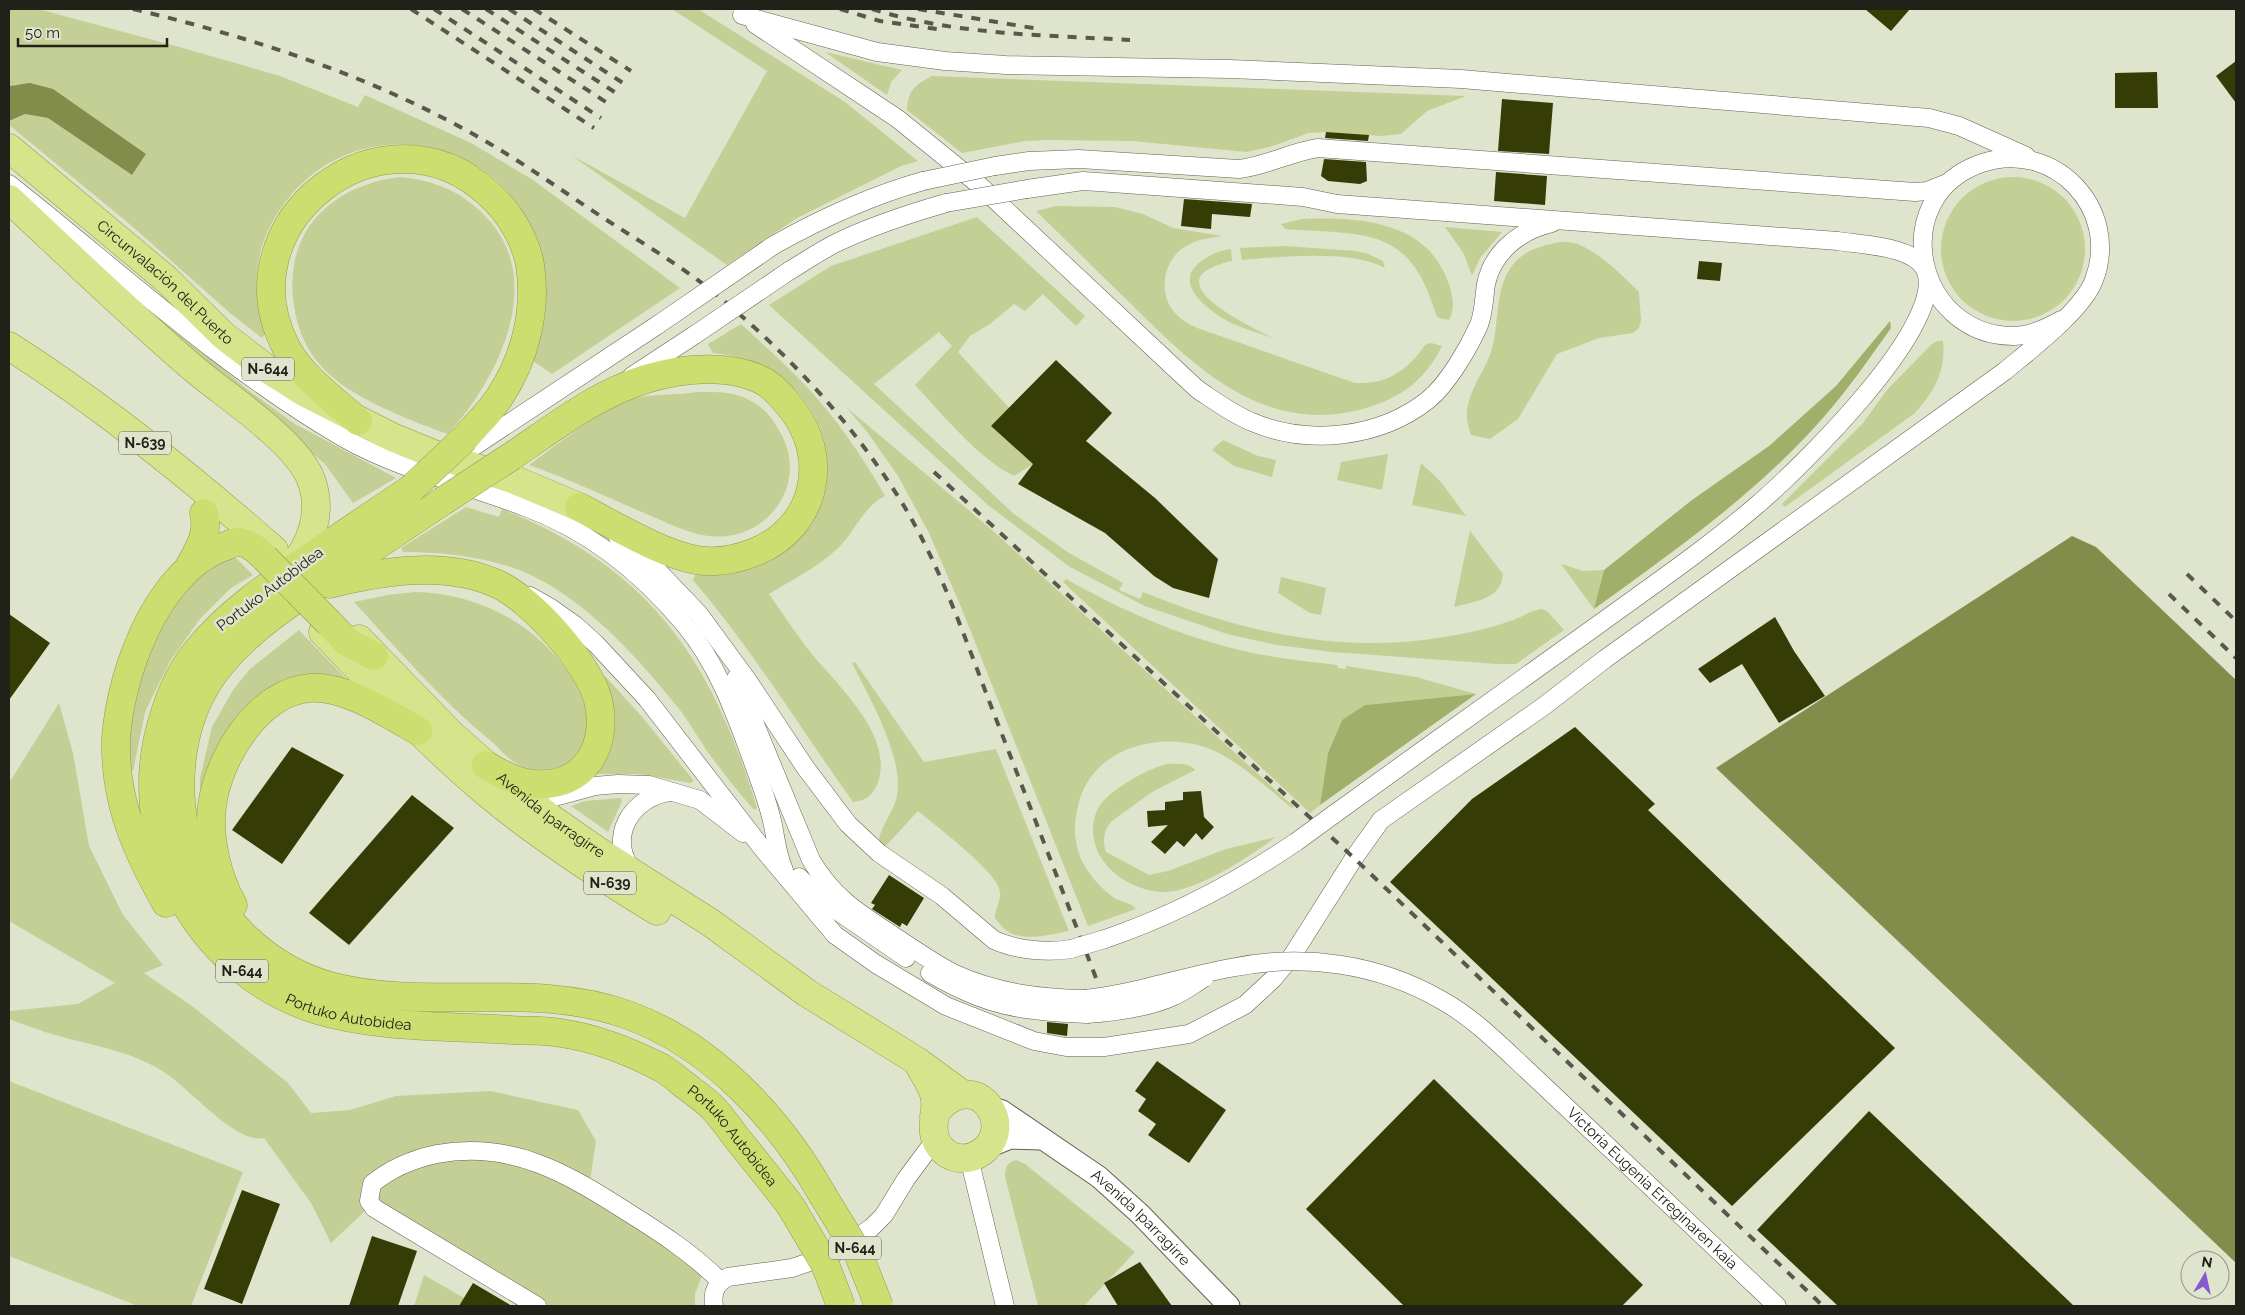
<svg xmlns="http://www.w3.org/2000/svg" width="2245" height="1315" font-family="Raleway,sans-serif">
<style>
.green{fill:#c3cf94}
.forest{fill:#a2af6b}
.water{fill:#828d4b}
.building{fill:#353c06}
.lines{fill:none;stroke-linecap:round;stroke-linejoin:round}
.minor-casing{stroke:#5f6450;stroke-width:19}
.tertiary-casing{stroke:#5f6450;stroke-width:23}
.trunk-casing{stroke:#8f9c51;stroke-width:29}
.motorway-casing{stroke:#8f9c51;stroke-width:29}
.minor{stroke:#fff;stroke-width:18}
.tertiary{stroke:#fff;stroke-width:21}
.trunk{stroke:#d6e48c;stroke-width:28}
.motorway{stroke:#cbde6f;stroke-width:28}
.rail{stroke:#57594c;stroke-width:4;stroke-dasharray:9 9;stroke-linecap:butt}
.minor-bridge-casing{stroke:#5f6450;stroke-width:19;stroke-linecap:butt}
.motorway-bridge-casing{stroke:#8f9c51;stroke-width:29;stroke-linecap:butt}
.minor-bridge{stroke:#fff;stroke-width:18}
.motorway-bridge{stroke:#cbde6f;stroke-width:28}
.labels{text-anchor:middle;stroke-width:5;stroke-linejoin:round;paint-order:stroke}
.shield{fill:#dfe4cd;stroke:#595c4f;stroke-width:1}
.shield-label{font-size:14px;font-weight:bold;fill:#202219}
.street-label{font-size:15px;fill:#202219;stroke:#dfe4cd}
</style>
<rect width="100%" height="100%" fill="#dfe4cd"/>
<g class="green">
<path d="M9,9h29l134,36 108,31 78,31 7,-12 106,48 62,37 147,108 -128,86 -19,-13c8,-31 17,-61 11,-93 -22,-133 -191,-169 -265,-57 -25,36 -28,81 -14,123l-3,4 -32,-25 -98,-87 -123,-101v-4l16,-7 23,4 84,57 14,-21 -130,-70 -7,2z"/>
<path d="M672,9h26l147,93 73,59 -17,5 -104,52 -70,47 -156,-110 114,63 82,-147z"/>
<path d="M825,52l77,18 -11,12 -4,13z"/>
<path d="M932,76l534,20 -39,15 -26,23 -20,2 -55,-4 -18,1 -35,13 -26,6 -115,-11 -85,-1 -22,1 -63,12 -55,-43c1,-20 8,-25 25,-34z"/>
<circle cx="2013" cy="249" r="72"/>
<path d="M400,177c32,3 59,13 82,36 68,64 16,166 -34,221 -37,-13 -94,-35 -121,-62 -21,-20 -31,-45 -34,-74 -7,-70 41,-113 107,-121z"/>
<path d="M1056,206l59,1 28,7 30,14 49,8c-12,2 -24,3 -34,9 -24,12 -31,46 -14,67 7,8 16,13 26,17l155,54c25,1 42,-6 59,-24 5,-4 8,-12 13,-15 5,-2 10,1 15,2 -16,33 -41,52 -76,62 -101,29 -169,-39 -235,-104 -32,-31 -63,-62 -95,-93z"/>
<path d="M977,217l108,99 -9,10 -33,-32 -18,17 -11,-7 -24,20 -20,12 -12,16 52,57 -19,17 42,38 -19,12c-35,-17 -72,-62 -99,-91l37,-39 -13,-14 -65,52 140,130 55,39 54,30 -4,7 21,9 3,-7c95,39 198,63 301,45 23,-4 45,-8 66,-16 11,-3 21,-11 32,-12l6,3 16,18 -48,34h-18l-165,-12 -56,-7 -50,-11 -82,-28 -75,-39 -82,-62 -219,-200 62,-39z"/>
<path d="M1302,219c55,-2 122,1 145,60 5,13 9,29 2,41l-10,-2 -3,-3c-26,-90 -71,-80 -151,-86l-4,-5z"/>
<path d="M1445,227l57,5 -22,26 -8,18 -8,-22z"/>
<path d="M1560,242c6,0 14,0 20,3 22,10 42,30 59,47l2,28 -2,8 -6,5 -34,5 -42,16 -39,65 -28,20 -19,-4c-3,-10 -6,-19 -3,-30 4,-20 18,-36 24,-56 7,-26 3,-59 19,-82 13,-17 29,-21 49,-25z"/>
<path d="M1284,246l71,5 11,2 17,8 2,7c-35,-19 -104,-11 -143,-8l-2,-12z"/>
<path d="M1231,249l1,12c-83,18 14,63 41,77 -12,-4 -25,-8 -37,-13 -17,-7 -60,-35 -42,-57 9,-11 23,-17 37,-19z"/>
<path d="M99,264l149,126 47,34 101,54 -43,25 -28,-39 -172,-143z"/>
<path d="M741,324c21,20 44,39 64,61 31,33 58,72 80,111 -23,11 -30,37 -49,54 -20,18 -44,30 -67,44 14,20 27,40 42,59 26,32 83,82 67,129 -4,12 -12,19 -25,20 -53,-74 -101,-153 -160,-222l2,-5 35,-2 96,-97c0,-13 0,-26 -3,-39 -14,-50 -61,-79 -110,-84l-5,-9z"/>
<path d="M1938,341h5c3,30 -9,51 -28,72l-130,94 -3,-3 81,-81 24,-33 45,-46z"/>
<path d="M697,392c18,0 36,-1 52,8 15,7 23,18 31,32 30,52 -13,111 -72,104 -22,-3 -44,-15 -64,-23 -39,-17 -76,-34 -115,-48 27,-19 80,-63 111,-68 19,-3 38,-2 57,-5z"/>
<path d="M846,407l145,122 303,278 -2,1c-28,-22 -59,-54 -94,-63 -51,-13 -112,9 -121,66 -4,18 -2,36 6,52 8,14 19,27 33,36 7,3 16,4 20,10l-48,17 -127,-319 -32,-74 -31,-57 -30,-43z"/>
<path d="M1223,440l35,16 18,4 -4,17 -38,-11 -22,-16z"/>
<path d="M1388,454l-6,36 -45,-10 4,-18z"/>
<path d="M1421,463l20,19 25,34 -54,-11z"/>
<path d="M466,507l33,10 3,-8c148,59 210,150 255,299l-3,2c-13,-15 -26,-31 -38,-47 -14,-17 -23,-36 -36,-53 -42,-53 -103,-121 -169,-143 -35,-11 -71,-15 -108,-15l-2,-4z"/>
<path d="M1470,531l33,43c-2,26 -28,27 -49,33z"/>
<path d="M234,556l19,19 -22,13 -31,31 -30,42 -25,51 -12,59 -7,-18 3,-36 26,-85 33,-46 27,-22z"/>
<path d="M1561,564l22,7 21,-1 -10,39z"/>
<path d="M1281,577l45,11 -5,27 -11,-2 -32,-20z"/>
<path d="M1066,579c64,36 130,64 203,77 22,4 46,6 68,9l1,3 8,1v-3l70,11 60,17 -111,11 -23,15 -14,33 -8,52 -10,8 -247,-231z"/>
<path d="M415,592c64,1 124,33 158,88 11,19 19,40 10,61 -5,12 -12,22 -25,26 -9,3 -28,4 -37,-1 -11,-4 -21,-17 -29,-24 -51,-42 -94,-92 -138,-140l34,-7z"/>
<path d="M299,630l55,57 -33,-10 -20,-2 -20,7 -18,9 -22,24 -41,110v-47l12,-51 21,-37 17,-21z"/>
<path d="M855,662l69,100 72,-13 73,182c-17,3 -44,11 -60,1 -6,-3 -10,-9 -14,-14 0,-11 8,-19 4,-30 -7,-20 -63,-62 -81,-77l-35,38 -4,-11c4,-14 13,-25 17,-38 11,-38 -27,-103 -44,-137z"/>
<path d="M605,676l38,42 51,63 -4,2 -50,-9h-44l6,-11 1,-85z"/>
<path d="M59,703l14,50 16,93 34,69 40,50 -19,8 48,33 96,77 23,30 39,-3 46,-14 94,-5 88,19 18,31 -6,40c-30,-17 -58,-32 -92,-37 -17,-2 -37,-3 -54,1 -19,4 -74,22 -82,39 -3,9 1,18 4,26l-35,33 -20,-40 -47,-65c-27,6 -71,-45 -93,-61 -35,-27 -85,-32 -126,-45 -12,-4 -24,-9 -36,-13v-8l69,-7 37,-21 -106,-62v-138z"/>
<path d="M1166,764c10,0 23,-2 29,6l-43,22 -40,29c-8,8 -10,20 -6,31l43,23 19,-4 58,-22 50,-12c-26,19 -78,54 -111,55 -40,0 -84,-36 -69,-79 6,-20 51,-44 70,-49z"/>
<path d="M621,798l1,3 -14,31 -37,-26 14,-5z"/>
<path d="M9,1081l234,91 -52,134h-53l-129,-50z"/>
<path d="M498,1159l47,14 82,47 76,53 -8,21v12h-145l-168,-102 -4,-4 1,-13 29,-16 37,-11z"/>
<path d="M1016,1160l9,4 110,88 -51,54h-46l-33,-129c0,-9 1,-14 11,-17z"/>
<path d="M424,1275l40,23 -5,8h-45z"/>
</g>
<g class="forest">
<path d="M1890,321l1,7c-22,31 -44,63 -69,91 -66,75 -148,132 -228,190l10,-39 88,-70 77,-54 67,-60z"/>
<path d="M1476,694l-156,111 8,-52 14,-33 23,-15z"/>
</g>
<g class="water">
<path d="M30,83l23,6 93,65 -14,21 -84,-57 -23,-4 -16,7v-35z"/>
<path d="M2072,536l24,11 140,133v583l-520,-495z"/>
</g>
<g class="building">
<path d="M1865,9h45l-19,22z"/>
<path d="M2236,61v42l-20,-27z"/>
<path d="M2157,72l1,36h-43v-35z"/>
<path d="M1502,99l51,4 -4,51 -51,-3z"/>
<path d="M1326,132l43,3 -1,6 -43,-3z"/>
<path d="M1324,159l42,3 1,19 -7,3 -32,-3 -7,-5z"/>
<path d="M1496,172l51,4 -2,29 -51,-4z"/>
<path d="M1184,199l68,5 -2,13 -38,-3 -1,15 -30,-3z"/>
<path d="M1699,261l23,2 -2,18 -23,-2z"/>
<path d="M1056,360l56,53 -26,28 69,57 63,61 -9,39 -36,-10 -19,-12 -49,-43 -87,-49 15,-20 -42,-38z"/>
<path d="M9,614l41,29 -41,57z"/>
<path d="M1775,617l19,34 31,45 -46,27 -37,-59 -32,19 -12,-14z"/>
<path d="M1575,727l80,77 -7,6 247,238 -163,158 -342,-324 82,-83z"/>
<path d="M292,747l52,28 -62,89 -50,-34z"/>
<path d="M1201,791l3,26 10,10 -12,13 -6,-7 -12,14 -7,-6 -12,13 -14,-12 17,-17 -20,2 -1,-16 18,-1v-8l18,-2v-8z"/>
<path d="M412,795l42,33 -105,117 -40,-32z"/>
<path d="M889,875l35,23 -17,28 -5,-3 -2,4 -28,-18 3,-4 -4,-2z"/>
<path d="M1047,1022l21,2 -1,12 -20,-3z"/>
<path d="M1157,1061l69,49 -37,53 -41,-28 8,-11 -18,-13 8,-12 -11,-8z"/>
<path d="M1434,1079l209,206 -21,21h-218l-98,-97z"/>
<path d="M1869,1111l205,195h-236l-81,-76z"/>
<path d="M242,1190l38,14 -38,100 -38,-15z"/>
<path d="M372,1236l45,15 -19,55h-49z"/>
<path d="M1140,1262l32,44h-54l-14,-23z"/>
<path d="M473,1283l39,23h-53z"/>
</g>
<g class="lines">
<defs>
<g id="minor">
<path d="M742,15l135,37 68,9 61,4 224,4 231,10 468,39 30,8 67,30"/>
<path d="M755,24l143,95 79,64 220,206c18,12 35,25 55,33 56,24 128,16 176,-22 20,-16 41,-53 51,-75 5,-13 5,-28 7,-41 7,-33 35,-54 66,-61"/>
<path d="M995,166l34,-5 50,-2 160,10c27,-3 52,-17 79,-21l597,44 12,-1 20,-8"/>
<path d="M9,184c109,86 213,183 333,253 57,33 121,46 183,70 63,23 117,66 160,118 34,41 51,91 69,140 6,17 13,35 17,52 5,18 5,36 13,53"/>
<path d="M1027,189l56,-8 15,1 205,15 34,7 501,37c24,4 79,5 88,31 19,55 -128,198 -169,233 -51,44 -107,82 -162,122 -87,62 -175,125 -262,188"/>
<path d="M774,245c48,-27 96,-49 149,-64"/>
<path d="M789,271c15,-9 31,-20 47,-28 35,-17 72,-29 110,-40"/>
<path d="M632,376l64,-42"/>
<path d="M476,445l183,-121"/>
<path d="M618,538l38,31 43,45 47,64 59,89 43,57 31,29 63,43 52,44c22,10 53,13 77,9"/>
<path d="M530,596l21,12 24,17 21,19 51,55 115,149 73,87 41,29 70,42 88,35 32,6h38l85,-13 56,-29 28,-26 19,-23 62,-98 27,-38 163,-114 61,-47 400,-288c25,-21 78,-61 89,-91 27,-71 -40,-141 -112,-117 -97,33 -67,174 33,173 17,-1 32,-8 46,-16"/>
<path d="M736,678l75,182c21,36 46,52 80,74 21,14 42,29 64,40 42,19 85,24 130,25"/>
<path d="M532,803l63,-17 23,-2 31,1 51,15 43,33"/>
<path d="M634,872c-29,-33 -2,-77 38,-80"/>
<path d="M799,877l24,24 83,57"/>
<path d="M1105,939c67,-23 132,-57 191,-97"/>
<path d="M930,973c56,33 92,39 157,41"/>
<path id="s1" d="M1528,1071l249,235"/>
<path d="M969,1158l36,148"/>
<path d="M537,1306l-163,-98 -5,-7 3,-17c19,-16 41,-25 65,-30 75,-14 131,20 192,59 32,20 64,41 91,68"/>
<path d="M714,1306c-2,-13 1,-22 14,-29l64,-9 41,-14 38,-26 13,-13 22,-36 29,-39"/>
</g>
<g id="tertiary">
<path id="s2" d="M990,1107l12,4 97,66 41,37 89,92"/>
<path d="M988,1147l22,-9 32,1"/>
</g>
<g id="trunk">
<path id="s3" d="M9,148l157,131 58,57 42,32 36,23 90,46 39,16 84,27 64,27"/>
<path d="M9,199c61,57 121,115 185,170 32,27 100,71 116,108 14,34 2,68 -22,94"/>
<path d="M9,346c94,60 182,131 265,204"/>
<path d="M323,632c53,55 106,113 165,162 53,44 110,81 169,117"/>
<path id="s4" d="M359,639l92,95 35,31 63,52 46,32 116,74 96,70 110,68 45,33"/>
<path d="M919,1065c5,10 15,23 16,34 2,17 -7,33 5,48 24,29 70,-3 51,-37 -14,-26 -46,-16 -57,6"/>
</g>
<g id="motorway">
<path d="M358,421c-25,-22 -55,-43 -71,-72 -68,-127 97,-253 202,-155 20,18 36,44 41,71 7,46 -5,94 -31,133 -10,15 -23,27 -34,40"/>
<path d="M512,456c43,-29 84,-62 134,-77 36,-11 85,-16 119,3 11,7 19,17 27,27 39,50 23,119 -37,143 -15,6 -31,10 -48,9 -37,-1 -94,-37 -128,-54"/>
<path id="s5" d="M411,489c-33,22 -66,44 -99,67 -41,27 -85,57 -116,96 -20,24 -31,56 -38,86 -25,116 45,236 159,272 59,18 132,16 194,20 16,1 34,0 50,3 35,5 70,19 101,35 7,4 14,10 20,15 10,8 21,15 30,24 8,8 16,19 23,29 19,23 37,46 55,69"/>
<path d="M443,501c-36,24 -73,49 -109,73 -40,26 -81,52 -112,89 -49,58 -53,147 -21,213 25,52 72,94 129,110 97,26 202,-6 298,29 83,30 151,103 194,179"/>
<path d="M189,567c10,-18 20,-33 15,-54"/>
<path d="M330,584c52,-13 114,-23 165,-1 35,14 94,81 103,117 11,45 -13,88 -63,84 -18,-1 -34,-10 -49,-19"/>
<path d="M329,623l18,19 27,14"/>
<path d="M166,903c-30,-53 -52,-102 -50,-165 2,-28 10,-62 21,-89 15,-40 46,-89 89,-103 4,-2 10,-4 14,-4 11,2 18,9 25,16"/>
<path d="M233,905c-16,-28 -25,-67 -21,-99 6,-48 46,-114 98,-118 34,-3 80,27 108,43"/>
</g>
</defs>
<use href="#minor" class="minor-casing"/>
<use href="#tertiary" class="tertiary-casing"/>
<use href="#trunk" class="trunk-casing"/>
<use href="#motorway" class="motorway-casing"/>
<use href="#minor" class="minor"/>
<use href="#tertiary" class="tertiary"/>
<use href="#trunk" class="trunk"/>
<use href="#motorway" class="motorway"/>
<g class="rail">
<path d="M133,9c121,29 239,67 347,129 42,24 81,52 122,79 40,26 83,51 120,82 71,60 133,127 182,207 37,62 61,132 87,200 35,90 70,181 105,272"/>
<path d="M411,9l183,119"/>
<path d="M434,9l167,109"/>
<path d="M462,9l147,95"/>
<path d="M486,9l130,84"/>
<path d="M509,9l114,74"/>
<path d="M534,9l97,62"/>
<path d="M840,9l40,12 57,8"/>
<path d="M872,9c83,26 173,26 258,31"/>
<path d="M918,9l121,20"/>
<path d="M934,472l420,386 469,448"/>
<path d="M2187,574l49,47"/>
<path d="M2169,594l67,64"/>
</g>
<defs>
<g id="minor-bridge">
<path d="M923,181l72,-15"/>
<path d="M946,203l81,-14"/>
<path d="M659,324l115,-79"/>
<path d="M696,334l93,-63"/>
<path d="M1296,842l37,-27"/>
<path d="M1071,949l34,-10"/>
<path d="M1085,999c49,-5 96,-22 145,-31 73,-15 148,-5 213,33 32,18 58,45 85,70"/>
<path d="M1087,1014c28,-2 61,-6 87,-18 10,-4 20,-12 30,-18"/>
</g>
<g id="motorway-bridge">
<path d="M411,489l54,-51"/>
<path d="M443,501l69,-45"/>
<path d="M265,558l64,65"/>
<path d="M822,1194l36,59 21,53"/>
<path d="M790,1205l35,59 16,42"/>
</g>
</defs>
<use href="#minor-bridge" class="minor-bridge-casing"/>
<use href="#motorway-bridge" class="motorway-bridge-casing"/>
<use href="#minor-bridge" class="minor-bridge"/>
<use href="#motorway-bridge" class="motorway-bridge"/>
</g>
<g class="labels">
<g class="shield">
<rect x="242" y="357.5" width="52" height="23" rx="4"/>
<rect x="119" y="431.5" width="52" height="23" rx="4"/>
<rect x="584" y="871.5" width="52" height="23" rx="4"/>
<rect x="216" y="959.5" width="52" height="23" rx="4"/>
<rect x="829" y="1236.5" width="52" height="23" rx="4"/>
</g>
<g class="shield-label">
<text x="268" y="374">N-644</text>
<text x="145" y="448">N-639</text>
<text x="610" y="888">N-639</text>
<text x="242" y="976">N-644</text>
<text x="855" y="1253">N-644</text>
</g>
<g class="street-label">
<text dy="5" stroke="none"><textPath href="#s3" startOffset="206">Circunvalación del Puerto</textPath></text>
<text transform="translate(270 589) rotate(-37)" y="5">Portuko Autobidea</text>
<text dy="5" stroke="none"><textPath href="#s4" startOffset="261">Avenida Iparragirre</textPath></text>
<text dy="5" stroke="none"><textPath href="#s5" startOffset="742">Portuko Autobidea</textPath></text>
<text dy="5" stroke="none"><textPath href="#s5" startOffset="1162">Portuko Autobidea</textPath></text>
<text dy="5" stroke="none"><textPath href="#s1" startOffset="171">Victoria Eugenia Erreginaren kaia</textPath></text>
<text dy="5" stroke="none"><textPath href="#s2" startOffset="188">Avenida Iparragirre</textPath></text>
</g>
</g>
<rect width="2245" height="1315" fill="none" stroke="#202219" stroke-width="20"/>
<g transform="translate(2205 1275) rotate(9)"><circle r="24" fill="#dfe4cd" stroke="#939685"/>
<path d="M0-4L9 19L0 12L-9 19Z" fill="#865ad3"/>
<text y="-8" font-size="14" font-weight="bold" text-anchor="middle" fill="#202219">N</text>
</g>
<path d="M18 38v8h149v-8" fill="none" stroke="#202219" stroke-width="2.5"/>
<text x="25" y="38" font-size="15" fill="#202219" stroke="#dfe4cd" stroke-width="4" paint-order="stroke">50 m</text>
</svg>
